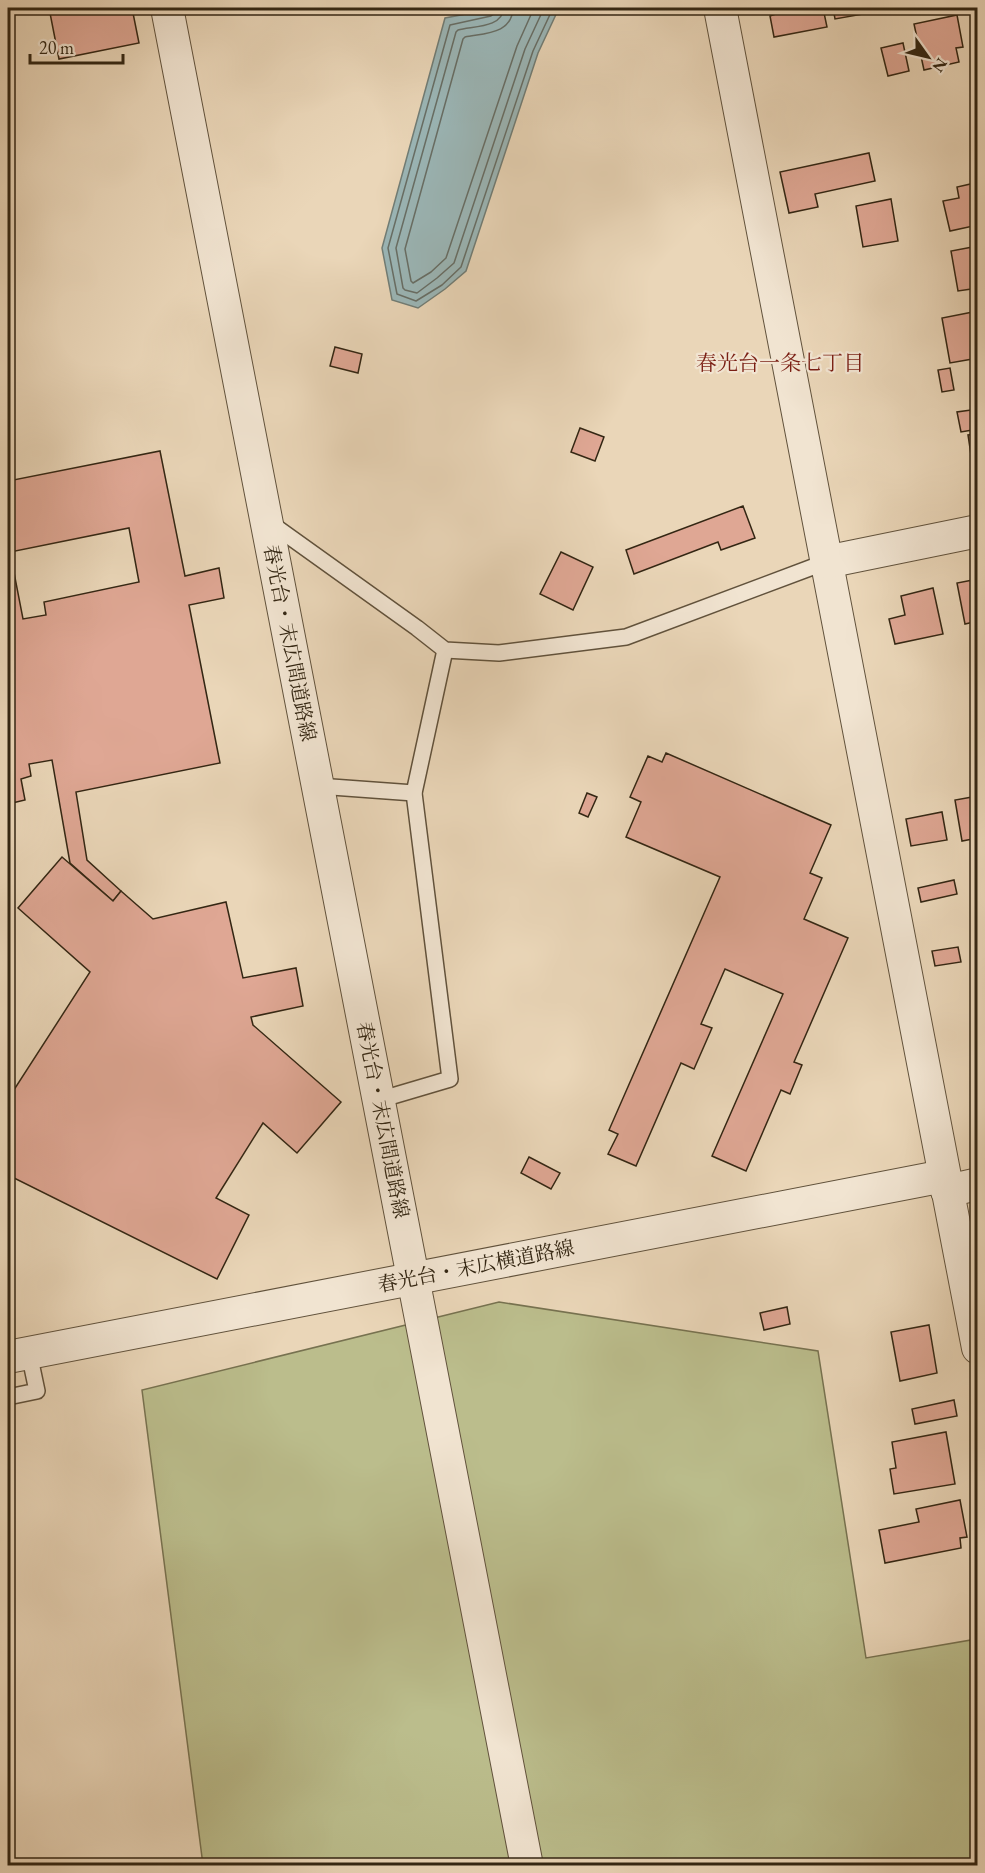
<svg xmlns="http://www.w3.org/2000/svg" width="985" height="1873" font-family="'EB Garamond','Noto Serif JP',serif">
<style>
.green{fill:#bbbd8c;stroke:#777250;stroke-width:1.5}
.water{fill:#9bb7b8;stroke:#717d76;stroke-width:1.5}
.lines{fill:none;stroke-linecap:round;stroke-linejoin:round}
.shore{stroke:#676e66;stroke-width:1.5}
.building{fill:#dfa794;stroke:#332613;stroke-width:1.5;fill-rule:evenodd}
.lane-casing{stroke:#61523c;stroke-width:18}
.street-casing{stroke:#61523c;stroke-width:34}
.lane{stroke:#f1e4d1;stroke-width:15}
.street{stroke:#f1e4d1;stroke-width:32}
.labels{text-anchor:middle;stroke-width:4.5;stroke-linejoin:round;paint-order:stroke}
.street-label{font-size:20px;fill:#332613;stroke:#f1e4d1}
.neighbourhood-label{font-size:21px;fill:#7a1f14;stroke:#f1e4d1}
</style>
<rect width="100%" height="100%" fill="#ead6b8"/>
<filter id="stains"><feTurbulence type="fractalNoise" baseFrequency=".00333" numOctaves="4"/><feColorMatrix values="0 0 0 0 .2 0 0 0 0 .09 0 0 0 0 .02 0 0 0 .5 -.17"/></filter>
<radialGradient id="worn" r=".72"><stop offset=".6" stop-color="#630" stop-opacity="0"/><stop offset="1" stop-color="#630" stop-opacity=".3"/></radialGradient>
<path class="green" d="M499,1302l319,49 48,307 111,-19v226h-774l-61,-475z"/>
<path class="water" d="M539,8h20l-21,45 -72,218 -21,18 -27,19 -26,-8 -10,-52 63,-230 37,-7z"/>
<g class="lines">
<g class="shore">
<path d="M496,8l-1,5 -4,3 -41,9 -62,223 9,46 19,7 26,-16 19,-18 72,-216 20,-43"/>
<path d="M504,8c-2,20 -30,18 -46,22l-2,2 -60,216 7,40 2,2 12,3 20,-15 17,-15 71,-214 19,-41"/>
<path d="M513,8c-1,26 -28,25 -48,29l-2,2 -58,210 6,32 2,2 18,-11 15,-14 71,-212 17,-38"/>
</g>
</g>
<g class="building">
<path d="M49,8h83l7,35 -80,16z"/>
<path d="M775,8h48l4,19 -53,10 -4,-21 6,-2z"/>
<path d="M833,8h64l-62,11z"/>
<path d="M957,15l6,32 -7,1 3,14 -35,8 -10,-46z"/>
<path d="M903,43l6,28 -21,5 -7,-28z"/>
<path d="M869,153l6,28 -60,13 3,13 -29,6 -9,-41z"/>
<path d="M975,183l3,11v31l-28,6 -7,-30 16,-3 -2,-11z"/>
<path d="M891,199l7,42 -35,6 -7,-41z"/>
<path d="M978,246v42l-20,3 -7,-40z"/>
<path d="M978,311v47l-28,5 -8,-45z"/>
<path d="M335,347l27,7 -4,19 -28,-7z"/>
<path d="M950,368l4,22 -12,2 -4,-22z"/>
<path d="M978,409v20l-17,3 -4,-20z"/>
<path d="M580,428l24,9 -9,24 -24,-9z"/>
<path d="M978,434v33l-5,1 -5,-33z"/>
<path d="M160,451l25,125 34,-8 5,30 -35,7 31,158 -144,29 11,68 34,31 -8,10 -43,-38 -18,-103 -23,4 2,12 -10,3 4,21 -17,4v-323zM129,528l10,54 -95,20 2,13 -23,4 -13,-67z"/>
<path d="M743,506l12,32 -34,12 -3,-8 -84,32 -8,-24z"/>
<path d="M561,552l32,15 -20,43 -33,-16z"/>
<path d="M978,579v42l-13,3 -8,-41z"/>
<path d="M933,588l10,46 -48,10 -6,-25 16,-4 -4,-19z"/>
<path d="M666,753l165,72 -21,48 12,5 -18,41 44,19 -54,124 8,3 -12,29 -9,-4 -35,81 -34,-15 71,-162 -58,-25 -24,55 11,4 -18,41 -13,-6 -45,103 -28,-12 10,-20 -9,-4 111,-253 -94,-40 15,-35 -11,-5 18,-41 14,6z"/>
<path d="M587,793l10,4 -9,20 -9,-4z"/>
<path d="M978,796v42l-16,3 -7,-41z"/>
<path d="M942,812l5,28 -36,6 -5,-27z"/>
<path d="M62,857l51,44 8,-10 32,28 73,-17 17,76 53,-10 7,38 -52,11 2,8 88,77 -44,51 -34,-30 -47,75 33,17 -32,64 -209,-104v-80l2,1 80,-124 -72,-64z"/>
<path d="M954,880l3,14 -36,8 -3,-14z"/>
<path d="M958,947l3,15 -26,4 -3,-15z"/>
<path d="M529,1157l31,16 -9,16 -30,-16z"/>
<path d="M787,1307l3,17 -26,6 -4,-17z"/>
<path d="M929,1325l8,48 -37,8 -9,-49z"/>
<path d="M954,1400l3,16 -42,8 -3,-15z"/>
<path d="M946,1432l9,52 -61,10 -4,-25 6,-1 -4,-26z"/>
<path d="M960,1500l7,37 -7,1 1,10 -76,15 -6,-33 40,-8 -3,-13z"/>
</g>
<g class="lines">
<defs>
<g id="lane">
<path d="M269,522l148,106 28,22 54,3 127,-16 200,-75"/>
<path d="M318,786l96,7"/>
<path d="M379,1100l71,-21 -36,-286 31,-143"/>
<path d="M8,1397l29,-6 -8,-38"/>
</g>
<g id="street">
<path d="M167,8l360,1858"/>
<path d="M720,8l258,1340"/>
<path d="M826,562l152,-31"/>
<path d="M947,1191l31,-7"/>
<path d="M8,1357l936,-181"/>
</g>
</defs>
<use href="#lane" class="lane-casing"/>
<use href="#street" class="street-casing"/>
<use href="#lane" class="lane"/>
<use href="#street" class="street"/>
</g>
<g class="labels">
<g class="street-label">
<text transform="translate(290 643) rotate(79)" y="7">春光台・末広間道路線</text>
<text transform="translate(383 1120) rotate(79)" y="7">春光台・末広間道路線</text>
<text transform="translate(476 1266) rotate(-11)" y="7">春光台・末広横道路線</text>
</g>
<g class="neighbourhood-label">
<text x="780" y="370">春光台一条七丁目</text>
</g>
</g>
<rect width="985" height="1873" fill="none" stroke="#ead6b8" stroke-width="30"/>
<rect x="9" y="9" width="967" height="1855" fill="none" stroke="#332613" stroke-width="3"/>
<rect x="15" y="15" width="955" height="1843" fill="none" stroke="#332613" stroke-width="1.5"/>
<g transform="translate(928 57) rotate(124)" stroke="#f1e4d1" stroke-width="4.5" paint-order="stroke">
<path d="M0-4.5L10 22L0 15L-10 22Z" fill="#332613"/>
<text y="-9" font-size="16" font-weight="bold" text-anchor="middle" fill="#332613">N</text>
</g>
<path d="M30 54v9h93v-9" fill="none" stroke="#332613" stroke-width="3"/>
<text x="39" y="54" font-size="18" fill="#332613" stroke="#f1e4d1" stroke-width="4.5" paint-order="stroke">20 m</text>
<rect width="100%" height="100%" filter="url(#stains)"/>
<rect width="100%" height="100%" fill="url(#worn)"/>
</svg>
